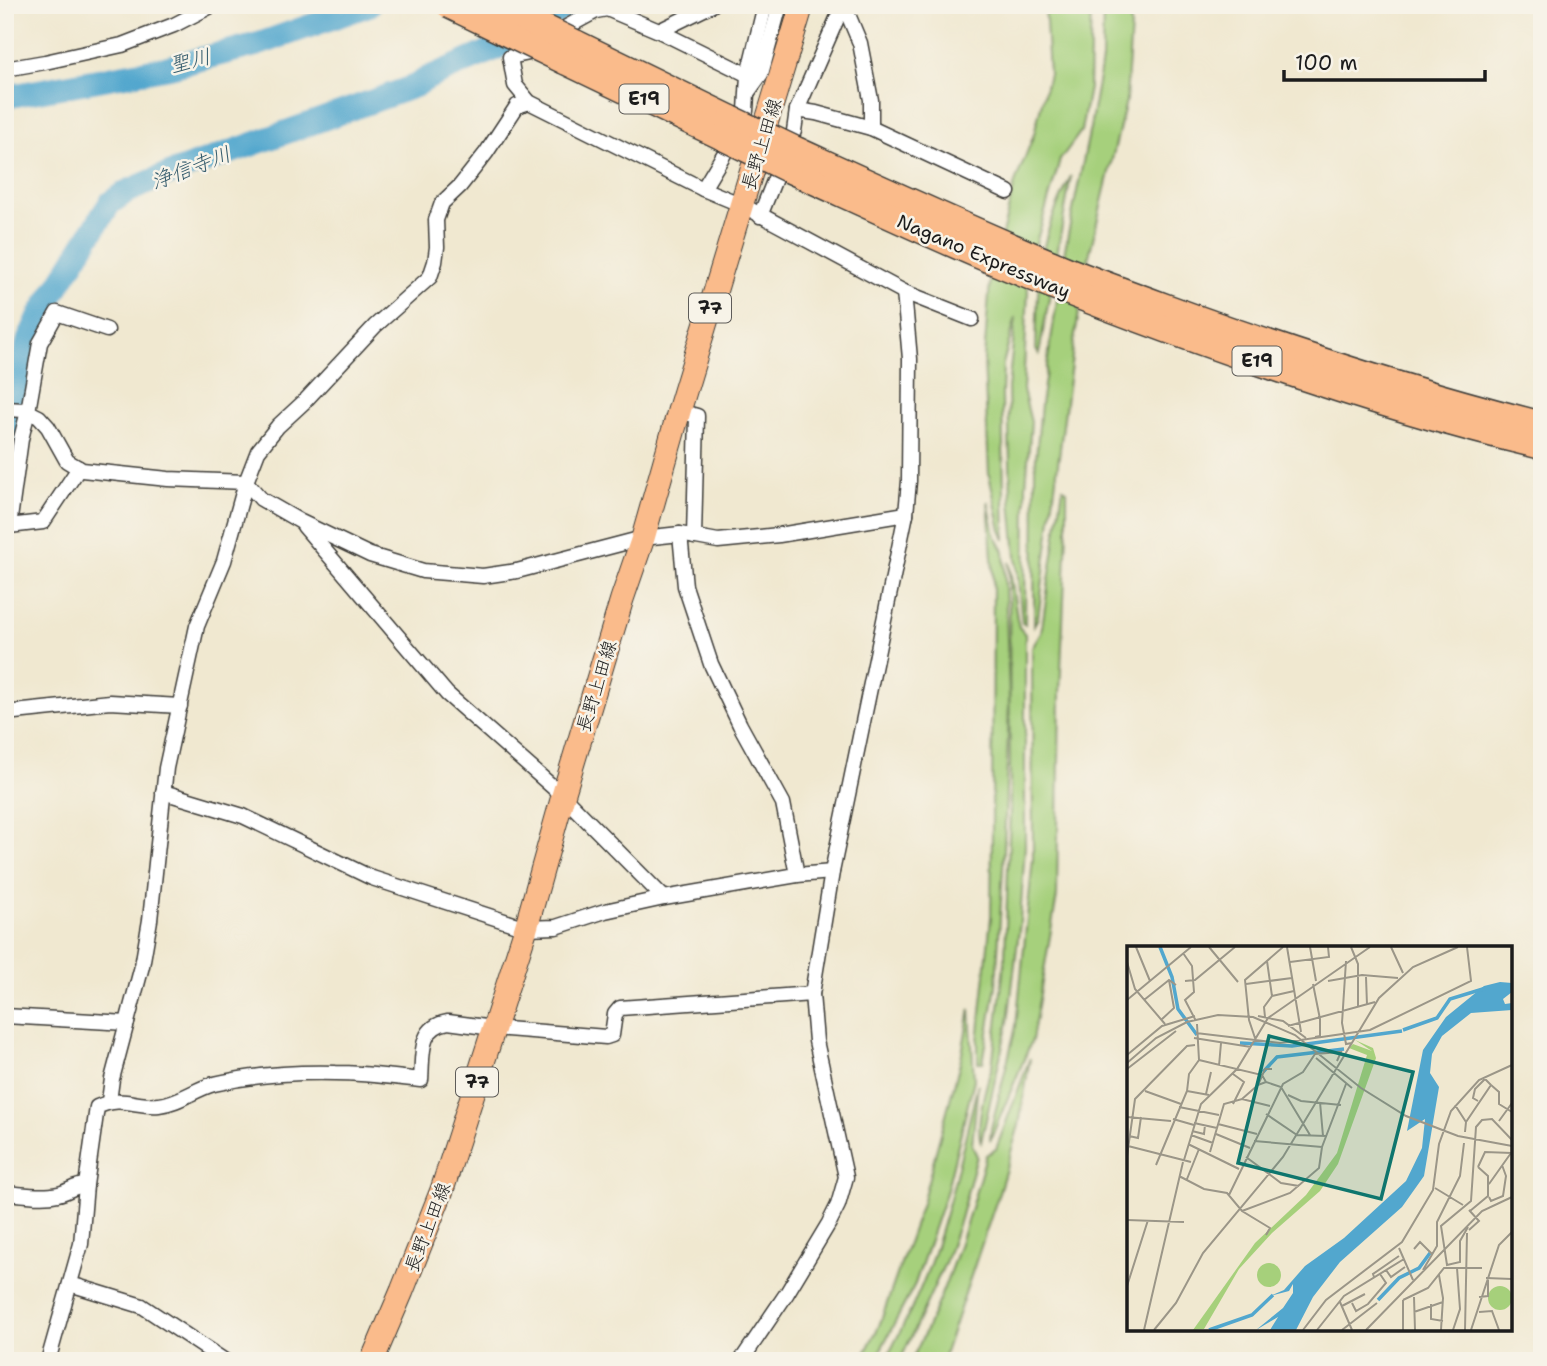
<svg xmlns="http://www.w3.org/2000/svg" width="1547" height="1366" font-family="'Shantell Sans','Klee One',sans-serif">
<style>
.grass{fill:#a6d07b;stroke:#61764c;stroke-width:2}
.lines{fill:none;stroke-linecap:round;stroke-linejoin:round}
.river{stroke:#52a7ce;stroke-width:24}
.street-casing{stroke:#3c3b37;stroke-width:17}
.primary-casing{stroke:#3c3b37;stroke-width:25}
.highway-casing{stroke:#3c3b37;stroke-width:29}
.street{stroke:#fff;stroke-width:14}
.primary{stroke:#fabb8b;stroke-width:23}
.highway{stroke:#fabb8b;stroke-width:26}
.highway-bridge-casing{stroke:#3c3b37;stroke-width:29;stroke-linecap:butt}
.highway-bridge{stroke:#fabb8b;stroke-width:26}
.labels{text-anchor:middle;stroke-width:5;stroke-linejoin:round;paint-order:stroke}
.shield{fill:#f7f3e8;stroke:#5e5c59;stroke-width:2}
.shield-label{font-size:18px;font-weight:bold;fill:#1c1c1c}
.street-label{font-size:19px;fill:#1c1c1c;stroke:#f7f3e8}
.water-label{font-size:21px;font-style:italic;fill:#345b6c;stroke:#f7f3e8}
.inset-river{fill:none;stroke:#52a7ce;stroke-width:3.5}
.inset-road{fill:none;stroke:#9b9688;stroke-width:2}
.view{fill:#0f766e;fill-opacity:0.15;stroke:#0f766e;stroke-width:3.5}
.inset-edge{fill:none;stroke:#1c1c1c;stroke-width:3.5}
</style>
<rect width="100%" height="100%" fill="#f7f3e8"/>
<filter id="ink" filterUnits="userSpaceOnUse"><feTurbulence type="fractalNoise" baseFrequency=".0143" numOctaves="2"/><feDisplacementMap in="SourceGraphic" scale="14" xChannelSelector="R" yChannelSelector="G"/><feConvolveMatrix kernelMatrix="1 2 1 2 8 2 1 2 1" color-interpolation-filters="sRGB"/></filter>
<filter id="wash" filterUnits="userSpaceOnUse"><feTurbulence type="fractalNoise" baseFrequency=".00686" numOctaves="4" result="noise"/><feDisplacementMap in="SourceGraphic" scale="28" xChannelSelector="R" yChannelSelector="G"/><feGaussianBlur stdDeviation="1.57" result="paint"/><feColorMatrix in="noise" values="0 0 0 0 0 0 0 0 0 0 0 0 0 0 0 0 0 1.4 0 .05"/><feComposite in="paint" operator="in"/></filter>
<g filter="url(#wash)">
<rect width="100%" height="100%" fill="#f0e8d0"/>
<g class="grass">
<path d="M1045,5h46l-2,83 -8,43 -21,29 -33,114 1,17 -5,99 8,32 -5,64 -1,138 -3,-1 -11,-122 -3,-113 8,-71 -13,47 -1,31 3,145 -4,-10 -12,-55 -5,-116 6,-78 25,-98 19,-49 15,-60z"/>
<path d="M1103,5h25l3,20 -5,76 -37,155 -15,85 -36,277 -4,7 1,-156 6,-65 24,-155 25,-121 12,-68z"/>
<path d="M1071,176l-32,178 -3,-4c1,-33 1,-66 7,-98 4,-26 17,-52 28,-76z"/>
<path d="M1063,488l4,2v40l-7,163 -3,203 -25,144 -42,101 1,-12 25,-103 17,-168 -1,-210 9,-15z"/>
<path d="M988,501l7,34 9,16 5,149 -5,151 -8,135 -13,76h-5v-21l13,-124 1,-83 1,-262z"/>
<path d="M1009,562l8,56 2,9 6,7v212l-5,76 -12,100 -27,120c-6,-16 5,-58 11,-75l13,-110 5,-147z"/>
<path d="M970,1009l4,71 -28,113 -31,91 -40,77h-14l18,-35 43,-123 39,-144z"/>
<path d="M1030,1058l-11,67 -22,74 -51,151 -4,11h-31c34,-65 56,-136 75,-206l10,-6z"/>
<path d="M978,1084l-6,61 5,11 -17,63 -15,44 -45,98h-15c16,-30 32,-62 44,-94 21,-59 34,-122 49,-183z"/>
</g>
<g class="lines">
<g class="river">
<path d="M5,97l164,-30 90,-23 110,-39"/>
<path d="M5,503l17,-139 7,-25 11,-24 70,-112 16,-11 35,-15 254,-91 13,-8 67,-29 74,-44"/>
</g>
</g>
</g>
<g filter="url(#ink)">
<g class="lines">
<defs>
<g id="street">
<path d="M844,5l16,38 11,57v28"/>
<path d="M659,31l53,-26"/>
<path d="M552,35l44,-24 11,-2 52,22 89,44 -2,36 -22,43 -21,35"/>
<path d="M537,49l-3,3 -24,5 5,28 14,17 174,87 39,16 162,87 68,27"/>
<path d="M5,69l40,-7 77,-17 52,-20 39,-20"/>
<path d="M748,75l17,-70"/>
<path d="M748,92l13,-18 19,-69"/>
<path d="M797,110l46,-105"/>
<path d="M760,216l34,-85 3,-21 19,3 55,15 137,64"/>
<path d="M5,409l20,1 14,7 9,10 19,34 15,9 86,9 78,3 15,17 40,23 69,33 53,16 60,5 34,-5 126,-33 37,-4 38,7 61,-6 127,-21"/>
<path d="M679,411l18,5 -3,121"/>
<path d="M79,468l-36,54 -34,4 12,-87 7,-28 12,-68 17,-30 50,17"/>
<path d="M304,526l143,168 116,102 101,102"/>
<path d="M680,534l5,52 26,78 29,61 43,78 14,72"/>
<path d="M5,713l105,-11 70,4"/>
<path d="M163,792l80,24 129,62 154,50 30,-1 49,-16 59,-13 133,-23 35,-3"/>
<path d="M5,1016l122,7"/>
<path d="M109,1101l3,-22 30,-113 8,-46 16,-152 31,-142 27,-65 22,-79 12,-31 20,-25 26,-24 71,-76 55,-49 5,-15 2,-15 -1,-27 6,-17 18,-17 26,-33 31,-47 12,-4"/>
<path d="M5,1193c17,1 37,5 53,1 10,-2 17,-9 28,-9"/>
<path d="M70,1284l72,22 83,55"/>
<path d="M48,1361l33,-117 5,-59 11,-78c25,-12 38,0 62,-2 20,-2 36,-16 55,-21 39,-9 82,-12 122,-11 28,0 57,4 85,7 2,-24 -3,-53 27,-58l45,6 113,9 6,-2 3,-21 5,-6 192,-14"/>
<path d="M741,1361l46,-68 42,-70 9,-18 8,-28 -30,-136 -4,-47 20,-122 74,-358 3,-33 1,-122 -6,-67"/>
</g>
<path id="primary" d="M372,1361l30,-70 40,-101 84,-262 37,-132 59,-197 21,-61 36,-127 123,-406"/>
<g id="highway">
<path d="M575,43l156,76"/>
<path d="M565,61l158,76"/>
<path d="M798,151c90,41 179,82 271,120 41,16 83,31 124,46 114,41 231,78 349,108"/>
<path d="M788,169c64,29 128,59 193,87 94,40 190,76 287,109 90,31 181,59 274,81"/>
</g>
</defs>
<use href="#street" class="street-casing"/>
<use href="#primary" class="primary-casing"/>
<use href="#highway" class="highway-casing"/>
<use href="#street" class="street"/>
<use href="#primary" class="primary"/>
<use href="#highway" class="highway"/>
<defs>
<g id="highway-bridge">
<path d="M449,5l116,56"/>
<path d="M497,5l78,38"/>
<path d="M731,119l67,32"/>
<path d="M723,137l65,32"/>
</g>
</defs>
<use href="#highway-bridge" class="highway-bridge-casing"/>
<use href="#highway-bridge" class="highway-bridge"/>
</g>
</g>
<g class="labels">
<g class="shield">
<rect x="619.5" y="84.5" width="49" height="29" rx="5"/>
<rect x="689" y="293.5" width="42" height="29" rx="5"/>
<rect x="1232.5" y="346.5" width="49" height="29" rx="5"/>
<rect x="456" y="1067.5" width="42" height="29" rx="5"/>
</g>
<g class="shield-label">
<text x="644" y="105">E19</text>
<text x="710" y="314">77</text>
<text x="1257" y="367">E19</text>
<text x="477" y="1088">77</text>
</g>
<g class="street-label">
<text transform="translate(761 144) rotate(-73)" y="7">長野上田線</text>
<text transform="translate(984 256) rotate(23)" y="7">Nagano Expressway</text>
<text transform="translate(596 686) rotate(-73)" y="7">長野上田線</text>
<text transform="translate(427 1227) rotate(-69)" y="7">長野上田線</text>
</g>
<g class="water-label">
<text transform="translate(190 61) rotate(-14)" y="7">聖川</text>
<text transform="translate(191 168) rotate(-21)" y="7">浄信寺川</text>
</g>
</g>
<g transform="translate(1127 946)">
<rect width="385" height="385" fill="#f0e8d0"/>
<path d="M228,94l18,8 3,10 -38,106 -18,27 -48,42 -33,36 -35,60 -11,1 62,-87 51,-48 31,-42 30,-98 -18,-7 4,-4 19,7zM130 329a12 12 0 1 1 24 0a12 12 0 1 1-24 0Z" fill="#a6d07b"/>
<path d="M361 352a12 12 0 1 1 24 0a12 12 0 1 1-24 0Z" fill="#a6d07b"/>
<path d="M373,36l12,1v9l-9,7 2,5 7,-1v7l-41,3 -29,23 -10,18 -2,19 9,14 -15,89 -22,31 -62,55 -27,35 -17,33h-26l8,-13 -22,13 27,-22 10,-15v-9l-4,7 -19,5 14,-6 21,-24 39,-28 62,-57 16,-33 3,-29 -18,12 16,-81 23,-33 38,-31z" fill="#52a7ce"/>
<path class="inset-river" d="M33,1l12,30 6,32 19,26M276,84l34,-12 13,-19 36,-11M113,97l52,3 110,-15M136,126l14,-15 67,-8M251,354l21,-22 20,-10 11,-15M82,384l43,-15 21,-20"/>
<path class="inset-road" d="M9,1l14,34M82,1l29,35M160,1l14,85M183,1l6,34M224,1l7,17v44M264,1l12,26M56,7l9,13 2,26 -9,8 11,21M219,15l-4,62 4,21 6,-1M0,16l8,27 30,35M163,16l39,-5 -1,-10M239,31l1,28M58,35l10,-1 40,-33M201,35l34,-6 36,3M119,38l46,-6M186,38l7,35v17l-5,1M145,50l22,-5M0,54l64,-53M17,54l25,-20 7,5M131,70l25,5 23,17M138,71l-1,-10 8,-11 -5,-35M34,74l13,-12 -5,-28M161,80l87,-24M69,87l84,10 90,-13 101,-49 -4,-34M67,92l57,9M128,92l-6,-18 -4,-40 38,-33M0,109l35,-29 33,-10M189,112l36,30M72,114l63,15 4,7 15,5 29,48M0,117l29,-25 31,-16 31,-7 35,2 42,18 66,53 45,28 52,20 54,10M92,120l2,-23M0,123l49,-38M139,136l-8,3 7,-16h7M18,145l36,13M60,145l22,4M79,148l5,-22M161,149l13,6 40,4M115,153l16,-14M351,155l-5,-3 2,-9 10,-10 6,6M193,156l3,34M106,158l11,-22 -11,-8M328,159l11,17 -1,10M52,161l40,8M139,168l31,21 29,1M0,171l44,4M46,173l21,6M372,175l13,-18M339,176l25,-37 8,7v12l13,8M67,177l23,5M91,178l39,10M65,185l12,3 1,-9M89,188l34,14M64,189l22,8M2,190l9,2 3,-21M127,195l68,6M61,198l51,25M1,200l63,16M83,206l14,-48 18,-5 28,7M0,210l8,-57 52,-53 8,-1M119,211l35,26 18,3M57,214l17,-56 36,-35 31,-51 102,-71M29,219l31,-74 2,-17 10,-14 -2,-36M351,221l7,-15 27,1M52,230l25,13 23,4 15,18 28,17 -4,7M60,233l12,-30M362,238l22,-31M308,242l28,17M102,249l54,-111 20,-12 12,-18 26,-2 -4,9M362,251l2,4 12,-5 3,-20 -4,-11M342,264l10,11 -10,9M115,265l48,-18 29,-25 3,-21 24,-63M343,265l18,-15v-20l-10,-9M0,274l57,2M341,281l-8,14v21l-13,3 -6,-39 30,-25 5,-74 6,-7 10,-1 20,21M272,302l14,32M287,303l6,-7 12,12M259,324l5,7 14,-10M296,324l14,-24v-24l23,-46 4,-33M312,329l4,23 -2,32M247,331l-1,-3 26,-18M359,332l26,1M0,340l21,-66M287,351l1,33M352,351l9,-1v-16M276,354l25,-12 16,-20h38M213,356l12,28M225,357l4,8 12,-7 18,-21 -6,-9M304,358v15l12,2M215,360l23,-12M287,366l29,-10M352,366l13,-1 7,19M17,384l39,-168M27,384l22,-27 27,-50 80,-96 96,-159 34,-31 45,-20M176,384l23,-30 76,-58 31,-52 6,-46 12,-33 28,-31 33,-15M190,384l27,-34 60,-37M215,384l35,-27M239,384l116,-119 30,-14M276,384v-30M326,384l7,-21 -3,-41M338,384l2,-97M344,384l28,-85 13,-13"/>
<path class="view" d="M142,90l144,36 -32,127 -143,-36z"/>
<rect width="385" height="385" class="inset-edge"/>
</g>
<rect width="1547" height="1366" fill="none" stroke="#f7f3e8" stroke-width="28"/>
<path d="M1284 70v10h201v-10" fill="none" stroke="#1c1c1c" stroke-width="3.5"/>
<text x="1295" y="70" font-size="21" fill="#1c1c1c" stroke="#f7f3e8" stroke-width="5" paint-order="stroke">100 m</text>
</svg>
